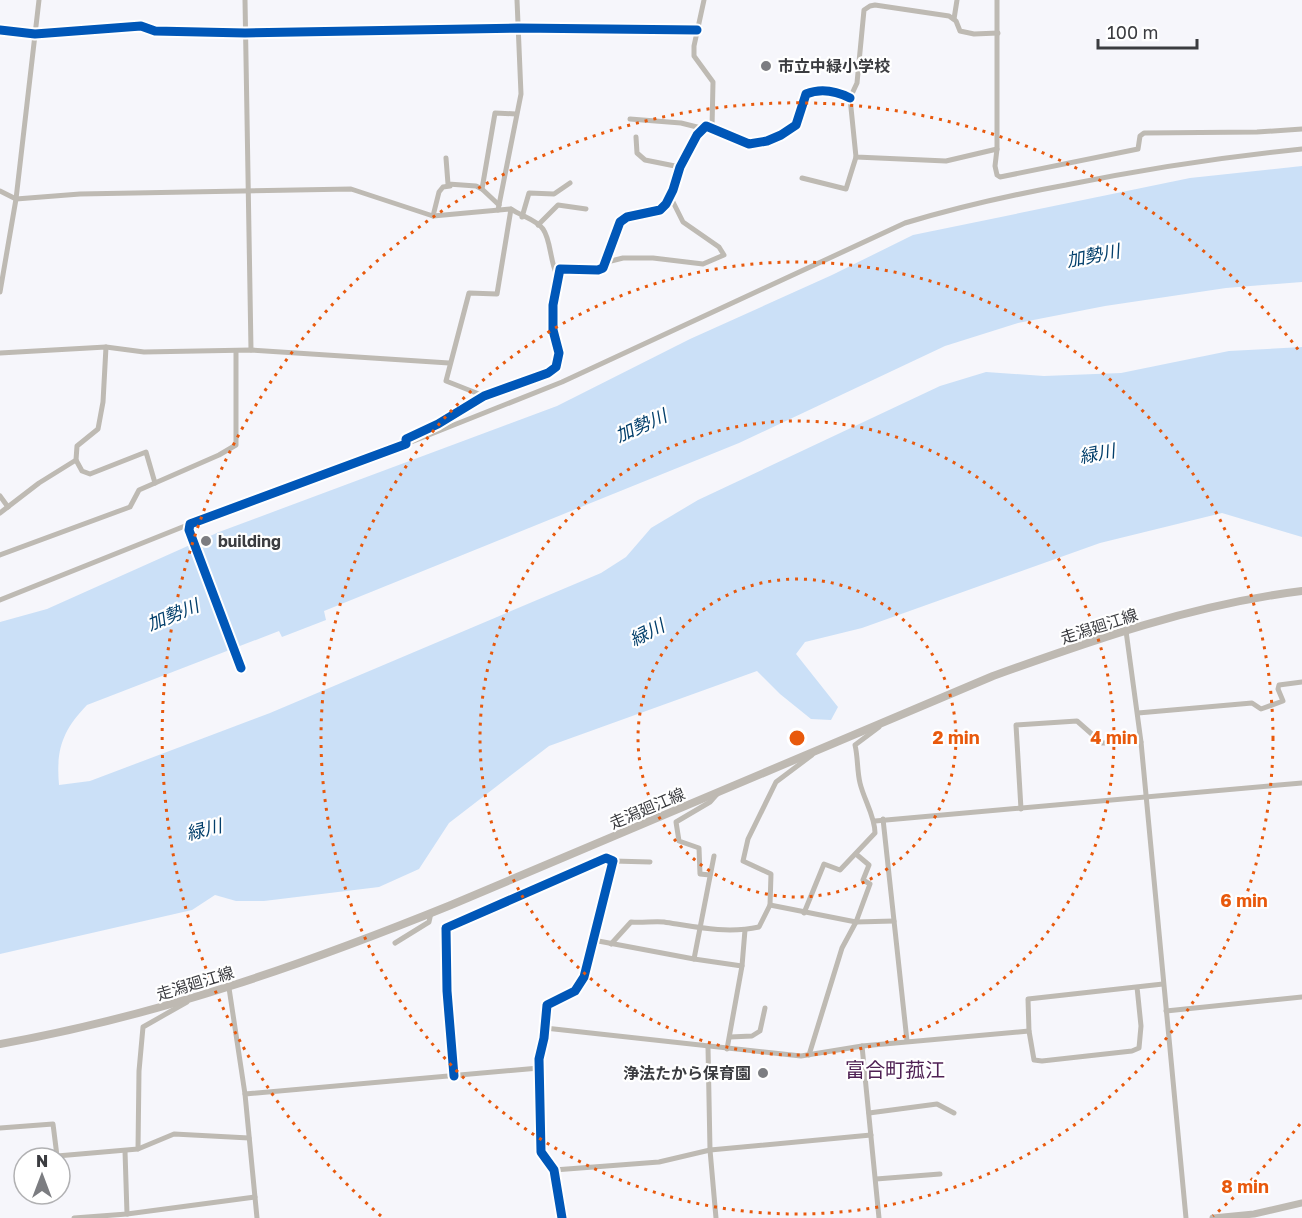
<svg xmlns="http://www.w3.org/2000/svg" width="1302" height="1218" font-family="'Golos Text','Noto Sans JP',sans-serif">
<style>
.water{fill:#cbe0f7}
.lines{fill:none;stroke-linecap:round;stroke-linejoin:round}
.minor{stroke:#bebab3;stroke-width:5}
.tertiary{stroke:#bebab3;stroke-width:7}
.secondary{stroke:#beb9b2;stroke-width:8}
.cycleway-casing{stroke:#fff;stroke-width:13}
.cycleway{stroke:#0057b8;stroke-width:9}
.ring{fill:none;stroke:#e8590c;stroke-width:3;stroke-dasharray:3 6}
.poi-dot{fill:#7c7d81;stroke:#fff;stroke-width:2}
.labels{text-anchor:middle;stroke-width:4.5;stroke-linejoin:round;paint-order:stroke}
.poi-label{font-size:16px;font-weight:bold;fill:#3b3c40;stroke:#fff;text-anchor:start}
.street-label{font-size:16px;fill:#3b3c40;stroke:#fff}
.water-label{font-size:18px;font-style:italic;fill:#033f6b;stroke:#fff}
.quarter-label{font-size:20px;fill:#4f2154;stroke:#fff}
.centre{fill:#e8590c;stroke:#fff;stroke-width:3}
.ring-label{font-size:18px;text-anchor:middle;font-weight:bold;fill:#e8590c;stroke:#fff;stroke-width:4.5;stroke-linejoin:round;paint-order:stroke}
</style>
<rect width="100%" height="100%" fill="#f6f6fb"/>
<path class="water" d="M1302,166v116l-76,6 -121,18 -87,17 -73,23 -206,97 -415,168 2,9 -44,17 -3,-6 -192,74c-25,26 -31,45 -28,80l31,-4 180,-68 331,-140 25,-16 25,-29 47,-28 242,-114 46,-14 58,4 77,-3 108,-22 73,-4v190l-80,-24 -122,30 -238,85 -57,14 -9,12 42,53 -7,13 -20,-1 -31,-25 -23,-23 -208,75 -100,77 -30,46 -40,18 -115,14h-28l-21,-6 -23,15 -192,44v-332l47,-13 172,-77 338,-126 133,-67 142,-64 81,-40 277,-57z"/>
<g class="lines">
<g class="minor">
<path d="M245,0l6,350"/>
<path d="M704,0l-10,46v10l19,26 -1,46"/>
<path d="M997,0v149l-2,17 2,9 3,2 138,-28 2,-13 4,-3 113,-1 45,-3"/>
<path d="M954,19l3,-19"/>
<path d="M0,30l35,4 106,-8 14,5 90,2 273,-5 179,2"/>
<path d="M630,119l51,4 24,6"/>
<path d="M636,137l1,16 8,7 35,7"/>
<path d="M997,149l-51,12 -90,-4 -6,-59 7,-15 7,-73 6,-4 5,-1 74,11 7,5 4,10 14,3 24,-1"/>
<path d="M446,158l2,26 28,2 6,3"/>
<path d="M802,178l44,11 10,-32"/>
<path d="M0,191l16,8 64,-5 271,-5 82,27 78,-7c10,7 26,11 32,20 8,11 7,33 14,46"/>
<path d="M499,205l-17,-16 13,-76 21,1"/>
<path d="M498,210l23,-116 -4,-94"/>
<path d="M433,216l6,-24 4,-5 7,-1"/>
<path d="M522,217l7,-24 25,1 16,-11"/>
<path d="M538,225l20,-20 28,4"/>
<path d="M607,262l16,-4h30l50,6 21,-9 -5,-8 -36,-25 -12,-24 1,-3"/>
<path d="M0,292l16,-93 23,-199"/>
<path d="M0,353l106,-6 38,5 107,-2 198,13"/>
<path d="M484,396l-38,-15 23,-88 28,1 14,-85"/>
<path d="M406,444l156,-62 343,-159c53,-16 106,-28 161,-38 78,-16 156,-28 236,-36"/>
<path d="M76,460l6,11 8,3 56,-22 9,31"/>
<path d="M0,496l8,11"/>
<path d="M0,513l39,-30 37,-23 1,-14 21,-17 5,-27 3,-55"/>
<path d="M0,555l130,-48 9,-17 80,-35 17,-10v-94"/>
<path d="M0,600l190,-76"/>
<path d="M1126,631l15,111 45,476"/>
<path d="M241,668l-52,-138 1,-6 216,-80v-5l32,-15 46,-28 64,-23 8,-6 3,-14 -6,-23v-25l7,-36 38,1 5,-2 17,-46 7,-5 33,-7 6,-6 7,-14 7,-23 17,-32 9,-9 43,18 18,-3 14,-6 15,-10 10,-31c15,-6 30,-3 44,4"/>
<path d="M1138,713l114,-10 9,6 22,-8 -5,-12 1,-4 23,-3"/>
<path d="M1021,809l-5,-84 61,-4 25,22 39,-1"/>
<path d="M883,819l24,222"/>
<path d="M875,821l427,-38"/>
<path d="M613,861l37,1"/>
<path d="M710,875l-10,-1 -1,-26 -20,-7 -3,-19 34,-20 8,-9"/>
<path d="M770,905l86,17 38,-1"/>
<path d="M804,913l20,-49 16,6 35,-37c0,-17 -11,-33 -15,-50 -3,-12 -2,-26 -5,-38l24,-18"/>
<path d="M593,940l101,19 48,7"/>
<path d="M395,943l34,-21 2,-9"/>
<path d="M611,944l20,-22c11,1 23,-1 33,0 32,5 63,12 95,5l11,-22 1,-31 -28,-13 5,-22 28,-57 36,-27"/>
<path d="M694,959l20,-103"/>
<path d="M1137,987l4,39 -2,22 -7,3 -90,10 -8,-1 -5,-29 -1,-32 135,-15"/>
<path d="M229,988l16,106 12,124"/>
<path d="M1166,1011l136,-14"/>
<path d="M545,1028l256,28 61,-10 167,-15"/>
<path d="M730,1037l22,-1 8,-5 5,-23"/>
<path d="M862,1046l17,172"/>
<path d="M708,1047l2,103 6,68"/>
<path d="M727,1049l15,-83 3,-36"/>
<path d="M809,1055l33,-107 14,-26 14,-38 -7,-4 6,-15 -13,-11"/>
<path d="M454,1076l-7,-85 -1,-63 160,-70 7,3 -29,116 -9,14 -28,14 -3,33 -5,21 2,93 13,18 8,48"/>
<path d="M245,1094l294,-26"/>
<path d="M869,1113l68,-9 17,9"/>
<path d="M0,1128l53,-4 4,32 81,-7 36,-15 75,4"/>
<path d="M138,1149l1,-78 4,-44 44,-25"/>
<path d="M125,1151l2,63"/>
<path d="M554,1170l105,-8 51,-12 161,-15"/>
<path d="M876,1179l64,-5"/>
<path d="M74,1218l53,-4 128,-17"/>
</g>
<path class="tertiary" d="M1213,1218l41,-4 48,-11"/>
<path class="secondary" d="M0,1044c157,-28 303,-79 451,-139l542,-229c100,-36 202,-72 309,-85"/>
<defs>
<g id="cycleway">
<path d="M0,30l35,4 106,-8 14,5 90,2 273,-5 179,2"/>
<path d="M241,668l-52,-138 1,-6 216,-80v-5l32,-15 46,-28 64,-23 8,-6 3,-14 -6,-23v-25l7,-36 38,1 5,-2 17,-46 7,-5 33,-7 6,-6 7,-14 7,-23 17,-32 9,-9 43,18 18,-3 14,-6 15,-10 10,-31c15,-6 30,-3 44,4"/>
<path d="M454,1076l-7,-85 -1,-63 160,-70 7,3 -29,116 -9,14 -28,14 -3,33 -5,21 2,93 13,18 8,48"/>
</g>
</defs>
<use href="#cycleway" class="cycleway-casing"/>
<use href="#cycleway" class="cycleway"/>
</g>
<g class="ring">
<circle cx="797" cy="738" r="159"/>
<circle cx="797" cy="738" r="317"/>
<circle cx="797" cy="738" r="476"/>
<path d="M1300 1124A634 634 0 0 1 1213 1216M381 1216A634 634 0 1 1 1300 352"/>
</g>
<g class="poi-dot">
<circle cx="766" cy="66" r="6"/>
<circle cx="206" cy="541" r="6"/>
<circle cx="763" cy="1073" r="6"/>
</g>
<g class="labels">
<g class="poi-label">
<text x="778" y="72">市立中緑小学校</text>
<text x="218" y="547">building</text>
<text x="751" y="1079" text-anchor="end">浄法たから保育園</text>
</g>
<g class="street-label">
<text transform="translate(1099 626) rotate(-18)" y="6">走潟廻江線</text>
<text transform="translate(647 808) rotate(-23)" y="6">走潟廻江線</text>
<text transform="translate(195 983) rotate(-17)" y="6">走潟廻江線</text>
</g>
<g class="water-label">
<text transform="translate(1093 256) rotate(-11)" y="6">加勢川</text>
<text transform="translate(641 426) rotate(-24)" y="6">加勢川</text>
<text transform="translate(1097 454) rotate(-11)" y="6">緑川</text>
<text transform="translate(173 615) rotate(-22)" y="6">加勢川</text>
<text transform="translate(647 633) rotate(-27)" y="6">緑川</text>
<text transform="translate(204 830) rotate(-14)" y="6">緑川</text>
</g>
<g class="quarter-label">
<text x="895" y="1077">富合町菰江</text>
</g>
</g>
<circle cx="797" cy="738" r="9" class="centre"/>
<g class="ring-label">
<text x="956" y="744">2 min</text>
<text x="1114" y="744">4 min</text>
<text x="1244" y="907">6 min</text>
<text x="1245" y="1193">8 min</text>
</g>
<g transform="translate(42 1176)"><circle r="28" fill="#ffffff" stroke="#b1b1b3" stroke-width="1.5"/>
<path d="M0-4.5L10 22L0 15L-10 22Z" fill="#7c7d81"/>
<text y="-9" font-size="16" font-weight="bold" text-anchor="middle" fill="#3b3c40">N</text>
</g>
<path d="M1098 39v9h99v-9" fill="none" stroke="#3b3c40" stroke-width="3"/>
<text x="1107" y="39" font-size="18" fill="#3b3c40" stroke="#ffffff" stroke-width="4.5" paint-order="stroke">100 m</text>
</svg>
